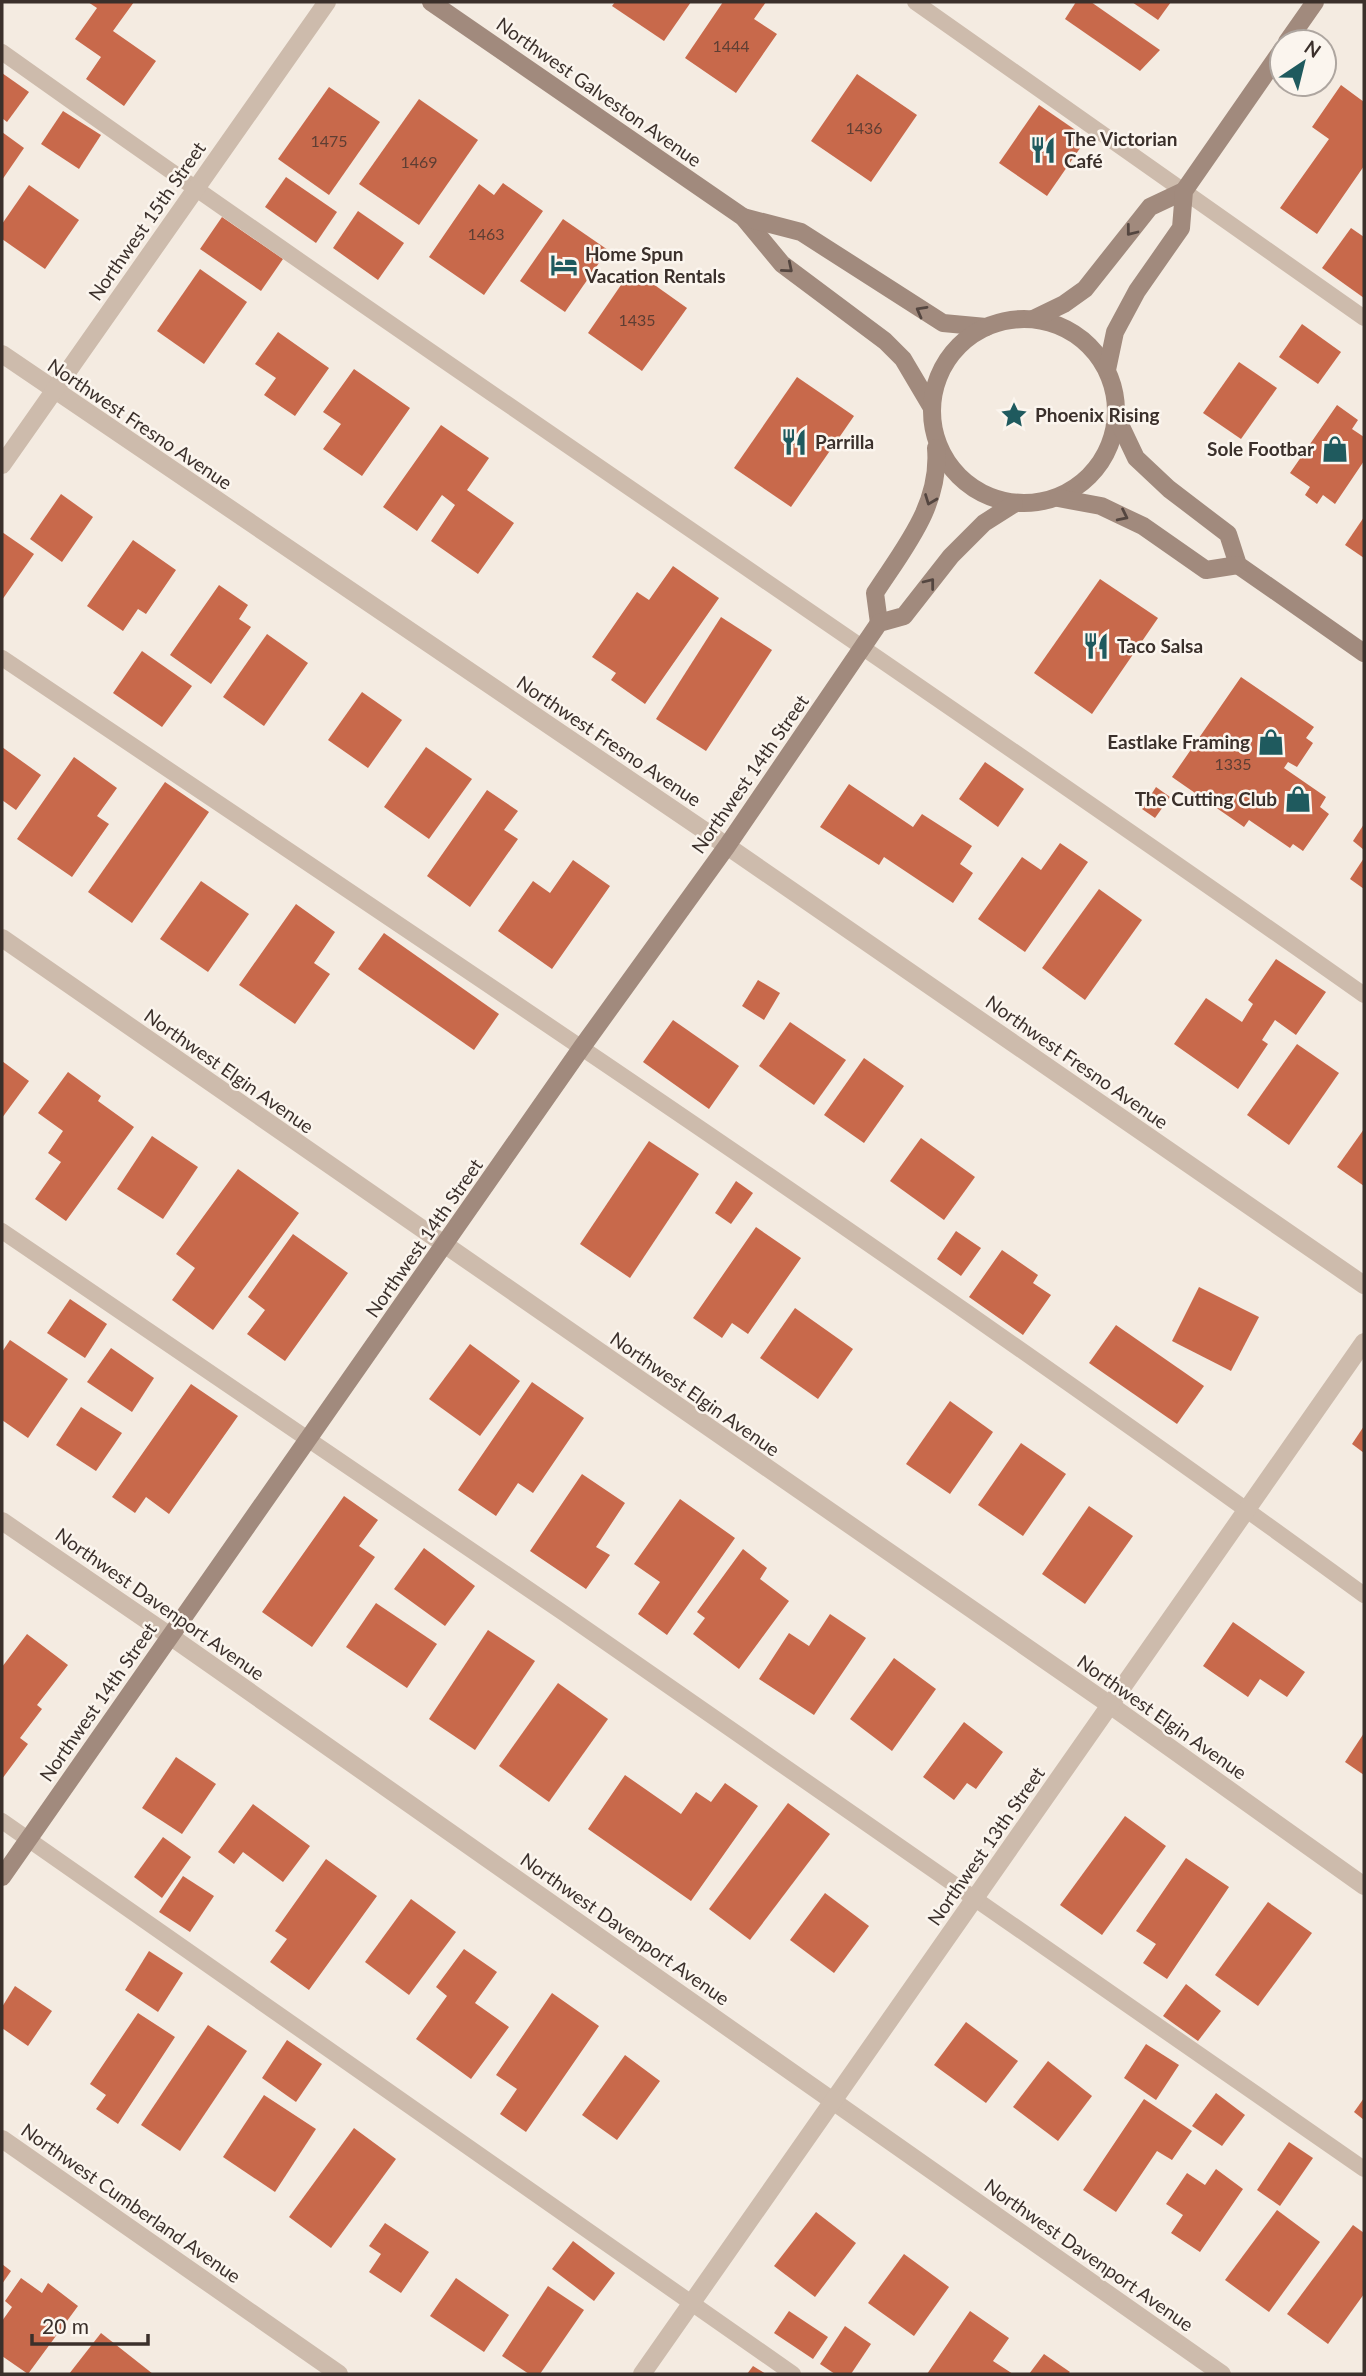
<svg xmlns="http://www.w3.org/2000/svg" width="1366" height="2376" font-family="Lato,sans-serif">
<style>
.building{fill:#c8694b}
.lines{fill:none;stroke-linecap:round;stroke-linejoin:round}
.lane{stroke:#cdbbac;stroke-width:16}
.street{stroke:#cdbbac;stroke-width:18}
.secondary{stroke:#a18a7d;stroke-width:18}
.oneway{stroke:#544640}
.labels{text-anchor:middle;stroke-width:5;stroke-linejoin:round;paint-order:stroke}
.number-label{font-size:16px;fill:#5e3e33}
.street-label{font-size:19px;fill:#3b302b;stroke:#fbf5ee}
.poi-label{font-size:19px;font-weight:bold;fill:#3b302b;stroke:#fbf5ee;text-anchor:start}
</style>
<rect width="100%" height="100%" fill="#f4ebe1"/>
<g class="building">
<path d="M88,2h46l-21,29 43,30 -32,45 -38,-27 15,-22 -26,-18 22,-31z"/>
<path d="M615,2h76l-27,39 -52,-35z"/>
<path d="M723,2h43l-12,17 23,15 -41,59 -51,-35z"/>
<path d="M1076,2h15l69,48 -20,21 -75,-52z"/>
<path d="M1132,2h39l-13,18z"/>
<path d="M2,73l27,19 -22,30 -5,-4z"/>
<path d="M857,74l60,41 -46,67 -60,-41z"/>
<path d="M1341,85l23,17v64l-47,68 -37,-26 49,-69 -17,-12z"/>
<path d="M329,87l51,35 -51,73 -51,-36z"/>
<path d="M419,99l59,41 -59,85 -60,-41z"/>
<path d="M1039,105l48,33 -40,58 -48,-33z"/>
<path d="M63,111l38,24 -22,34 -38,-25z"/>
<path d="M2,132l22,16 -22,32z"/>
<path d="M286,177l51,35 -21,31 -51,-36z"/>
<path d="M503,183l40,28 -59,84 -55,-38 50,-73 15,11z"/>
<path d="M29,185l50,35 -34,49 -43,-30v-15z"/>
<path d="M358,211l46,32 -26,37 -45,-32z"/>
<path d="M222,217l61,42 -22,32 -61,-42z"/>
<path d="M563,219l45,31 -43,62 -45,-31z"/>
<path d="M1351,228l13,9v61l-42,-30z"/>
<path d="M200,269l47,33 -43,62 -47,-33z"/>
<path d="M632,269l55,39 -45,63 -54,-38z"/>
<path d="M1302,324l39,28 -23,32 -39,-27z"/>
<path d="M278,332l51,36 -34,48 -31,-21 12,-17 -21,-14z"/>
<path d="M1239,362l38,26 -36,51 -38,-26z"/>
<path d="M354,369l56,39 -48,68 -39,-27 18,-25 -18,-12z"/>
<path d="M797,377l57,39 -63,91 -57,-39z"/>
<path d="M1337,405l21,15 -6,9 12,8v24l-29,43 -12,-9 -6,9 -12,-9 5,-8 -20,-14z"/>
<path d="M441,425l48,33 -22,32 47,33 -36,51 -47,-33 24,-36 -13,-10 -25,36 -34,-24z"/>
<path d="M61,494l32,23 -31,45 -32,-23z"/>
<path d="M1364,517v41l-19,-13z"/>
<path d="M2,532l32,22 -32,46z"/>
<path d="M133,540l43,30 -30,44 -8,-5 -15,22 -36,-25z"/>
<path d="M673,566l46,32 -74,106 -34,-24 5,-7 -24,-16 45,-65 12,8z"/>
<path d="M1100,579l58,39 -66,96 -58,-41z"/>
<path d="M219,585l29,20 -9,14 12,8 -40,57 -41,-29z"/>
<path d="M721,617l51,33 -66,101 -50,-32z"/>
<path d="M267,634l41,29 -44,63 -41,-29z"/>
<path d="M142,651l50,35 -30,41 -49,-34z"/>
<path d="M1241,677l73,50 -8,11 7,5 -16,24 -9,-5 -4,6 42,29 -6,10 9,7 -26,37 -10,-7 -3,4 -41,-28 -5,7 -72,-50z"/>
<path d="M362,692l40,28 -34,48 -40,-28z"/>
<path d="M2,747l39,28 -25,35 -14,-10z"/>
<path d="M426,747l46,32 -43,60 -45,-32z"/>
<path d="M74,757l43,31 -20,28 12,8 -37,53 -55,-38z"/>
<path d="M985,762l39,27 -26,38 -39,-28z"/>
<path d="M165,782l44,30 -77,111 -44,-31z"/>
<path d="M849,784l64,43 9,-13 50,32 -12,18 13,9 -20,30 -69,-46 -5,8 -59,-38z"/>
<path d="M1156,787l14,10 -15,21 -13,-9z"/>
<path d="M487,790l31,21 -14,19 14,9 -48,68 -43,-31z"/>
<path d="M1364,824v26l-11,-9z"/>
<path d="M1060,843l28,19 -63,90 -47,-33 44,-62 19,13z"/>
<path d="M1364,858v31l-14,-10z"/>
<path d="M573,860l37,26 -58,83 -54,-38 35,-50 17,12z"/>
<path d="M201,881l48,33 -41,58 -48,-33z"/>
<path d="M1099,889l43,31 -57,80 -43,-32z"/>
<path d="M296,904l39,28 -21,31 16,11 -35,50 -56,-39z"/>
<path d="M384,933l115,81 -25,36 -116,-81z"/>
<path d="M1276,959l50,33 -30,43 -21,-15 -13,20 6,4 -30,45 -64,-45 32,-46 36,24 11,-18 -5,-4z"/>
<path d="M758,980l22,13 -16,27 -22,-14z"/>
<path d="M673,1020l66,46 -30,43 -66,-47z"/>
<path d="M790,1022l56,38 -32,45 -55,-39z"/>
<path d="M1297,1044l42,29 -50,72 -42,-30z"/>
<path d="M864,1058l40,28 -40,57 -40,-28z"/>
<path d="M2,1061l27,20 -27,37z"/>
<path d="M68,1072l33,24 -3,5 36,26 -68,94 -31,-22 26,-37 -13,-9 15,-22 -25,-18z"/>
<path d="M1364,1129v57l-27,-19z"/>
<path d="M152,1136l46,31 -35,52 -46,-30z"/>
<path d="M921,1138l54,39 -31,43 -54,-39z"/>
<path d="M649,1141l50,33 -69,104 -50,-34z"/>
<path d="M238,1169l61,44 -86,117 -41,-30 23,-32 -19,-14z"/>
<path d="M736,1181l17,12 -22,31 -16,-11z"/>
<path d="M756,1227l45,31 -53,76 -16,-11 -10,15 -29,-20z"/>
<path d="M956,1231l25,17 -20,28 -24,-17z"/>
<path d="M293,1234l55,39 -63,88 -38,-27 18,-24 -17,-13z"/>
<path d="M1002,1250l36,25 -5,8 18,12 -28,40 -54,-38z"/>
<path d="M1199,1287l60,30 -28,54 -59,-30z"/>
<path d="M70,1299l37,25 -22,34 -38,-25z"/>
<path d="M795,1308l58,41 -35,50 -58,-41z"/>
<path d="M1116,1325l88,61 -27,38 -88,-61z"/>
<path d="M10,1340l58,39 -40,59 -26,-18v-68z"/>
<path d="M470,1344l50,37 -40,55 -51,-37z"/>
<path d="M111,1348l43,30 -22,34 -45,-30z"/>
<path d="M532,1382l52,36 -51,75 -15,-10 -22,33 -38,-26z"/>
<path d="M191,1384l47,32 -69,98 -23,-17 -11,16 -23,-16z"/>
<path d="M950,1401l43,31 -43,62 -44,-30z"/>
<path d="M81,1407l41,26 -26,38 -40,-26z"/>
<path d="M1364,1426v27l-12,-9z"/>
<path d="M1021,1443l45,31 -43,62 -45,-31z"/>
<path d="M582,1474l43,29 -29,44 14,8 -24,34 -56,-38z"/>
<path d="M344,1496l34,24 -19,26 16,11 -63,90 -50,-35z"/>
<path d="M680,1499l55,39 -68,97 -29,-21 22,-32 -26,-18z"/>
<path d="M1089,1506l44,30 -48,68 -43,-30z"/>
<path d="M424,1548l51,38 -30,40 -51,-37z"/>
<path d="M743,1549l24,19 -7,11 29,22 -50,68 -46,-35 12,-16 -8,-6z"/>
<path d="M376,1603l61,41 -30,44 -61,-41z"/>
<path d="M830,1614l36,24 -52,77 -55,-36 30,-46 20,13z"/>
<path d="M1233,1622l72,50 -18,25 -27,-18 -12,18 -45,-31z"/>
<path d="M488,1630l47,31 -60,89 -46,-31z"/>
<path d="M27,1634l41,31 -31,40 5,4 -22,29 8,6 -26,35v-112z"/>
<path d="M894,1658l42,31 -44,62 -42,-32z"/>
<path d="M558,1683l50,36 -59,83 -50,-36z"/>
<path d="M964,1722l39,30 -27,37 -9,-6 -13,17 -31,-23z"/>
<path d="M1364,1733v42l-19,-13z"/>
<path d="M176,1757l40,27 -34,50 -40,-26z"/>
<path d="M625,1775l56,39 15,-22 15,10 14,-19 33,23 -67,95 -103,-72z"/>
<path d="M788,1803l42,31 -80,106 -41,-31z"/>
<path d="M253,1804l57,42 -27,36 -40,-30 -9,12 -16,-12z"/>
<path d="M1125,1816l41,30 -64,89 -42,-30z"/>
<path d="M163,1837l28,20 -29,41 -28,-21z"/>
<path d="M1186,1858l43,29 -62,92 -24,-16 13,-19 -20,-13z"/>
<path d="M326,1859l51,37 -68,94 -39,-28 17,-23 -12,-8z"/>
<path d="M183,1876l31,20 -24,36 -31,-20z"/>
<path d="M825,1893l44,33 -35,47 -44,-33z"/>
<path d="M411,1899l45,33 -47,63 -44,-33z"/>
<path d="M1268,1902l44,31 -54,73 -43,-31z"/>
<path d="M464,1949l33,23 -22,31 34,24 -38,52 -55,-40 31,-43 -11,-9z"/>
<path d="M149,1951l34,22 -25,39 -33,-22z"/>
<path d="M1186,1984l35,27 -23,30 -35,-25z"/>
<path d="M15,1986l37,25 -24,35 -26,-18v-21z"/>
<path d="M552,1993l47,33 -73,106 -26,-18 17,-25 -21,-14z"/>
<path d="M138,2013l37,24 -57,87 -22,-15 10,-14 -16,-11z"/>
<path d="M966,2022l52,39 -32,42 -52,-38z"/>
<path d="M208,2025l39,26 -67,100 -39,-26z"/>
<path d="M287,2040l35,24 -26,38 -34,-24z"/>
<path d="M1146,2044l33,21 -23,35 -32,-22z"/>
<path d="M625,2055l35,26 -43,59 -35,-25z"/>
<path d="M1048,2061l44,35 -34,45 -45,-34z"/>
<path d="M1216,2093l29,22 -23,31 -30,-20z"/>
<path d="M264,2095l52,34 -41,63 -52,-35z"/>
<path d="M1364,2098v22l-10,-8z"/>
<path d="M1144,2099l48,32 -20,29 -15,-9 -41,61 -33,-22z"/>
<path d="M354,2128l42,31 -65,89 -42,-31z"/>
<path d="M1289,2142l24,16 -33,48 -23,-16z"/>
<path d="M1216,2169l27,20 -43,63 -29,-19 12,-18 -17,-11 21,-31 18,12z"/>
<path d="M1277,2210l43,32 -51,70 -44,-32z"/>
<path d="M816,2212l40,31 -41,54 -41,-31z"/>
<path d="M385,2223l44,29 -28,41 -32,-21 12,-18 -12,-8z"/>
<path d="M1353,2225l11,8v61l-36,50 -41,-30z"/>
<path d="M573,2241l42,32 -21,28 -42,-32z"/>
<path d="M904,2254l45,33 -35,49 -46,-33z"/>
<path d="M2,2264l9,7 -9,13z"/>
<path d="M21,2278l21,15 6,-10 30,23 -50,68 -26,-18v-35l10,-14 -7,-6z"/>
<path d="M456,2278l53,37 -25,37 -54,-36z"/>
<path d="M548,2286l36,24 -44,64h-11l-27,-18z"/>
<path d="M789,2311l39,26 -15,22 -39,-26z"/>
<path d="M970,2311l39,27 -16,23 20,13h-86z"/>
<path d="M845,2326l26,18 -20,30h-16l-15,-10z"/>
<path d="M101,2333l52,41h-84z"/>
<path d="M1044,2354l26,18 -2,2h-39z"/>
<path d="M753,2366l13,8h-19z"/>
</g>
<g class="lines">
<g class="lane">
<path d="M915,2l449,316"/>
<path d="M2,52c450,320 911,625 1362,943"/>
<path d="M2,658c457,307 917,612 1362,937"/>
<path d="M2,1231l560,381 802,557"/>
<path d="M2,1821l791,553"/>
</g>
<g class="street">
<path d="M2,354l725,492 637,439"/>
<path d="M2,465l325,-463"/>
<path d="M2,938l1108,767 254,181"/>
<path d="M2,1521l168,115 1052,738"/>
<path d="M2,2139l337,235"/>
<path d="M642,2374l722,-1032"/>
</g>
<g class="secondary">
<path d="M431,2l312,215 39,47 103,77 18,18 29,49"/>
<path d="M1287,42l28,-40"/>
<path d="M743,217l58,15 142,91 43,4"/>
<circle cx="1024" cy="411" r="92"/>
<path d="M1033,319l31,-15 21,-15 65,-82 34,-16"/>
<path d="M1107,370l8,-38 22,-41 44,-63 3,-37 98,-141"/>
<path d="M1117,418l19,40 33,31 59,45 10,31 126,88"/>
<path d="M1058,498l43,8 42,20 63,44 32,-5"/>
<path d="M879,623l-4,-30c29,-45 66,-88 61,-145"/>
<path d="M2,1877l580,-830 145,-201 152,-223 25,-7 47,-60 33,-33 30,-19"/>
</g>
</g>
<defs><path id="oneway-chevron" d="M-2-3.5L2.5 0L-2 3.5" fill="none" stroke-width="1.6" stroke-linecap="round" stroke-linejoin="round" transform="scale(1.75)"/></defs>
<g class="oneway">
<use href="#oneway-chevron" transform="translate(1131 231) rotate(128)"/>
<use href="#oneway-chevron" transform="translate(788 268) rotate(40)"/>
<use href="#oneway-chevron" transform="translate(921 311) rotate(-151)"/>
<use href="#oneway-chevron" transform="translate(930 500) rotate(111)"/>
<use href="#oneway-chevron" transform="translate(1123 516) rotate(26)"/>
<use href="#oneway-chevron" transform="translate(930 583) rotate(-52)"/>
</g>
<defs>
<symbol id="restaurant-bare" viewBox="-9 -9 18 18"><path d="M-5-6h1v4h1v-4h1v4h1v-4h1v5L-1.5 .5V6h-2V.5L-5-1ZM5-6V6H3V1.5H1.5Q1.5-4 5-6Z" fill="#1f5a5e" stroke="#fbf5ee" stroke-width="2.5" paint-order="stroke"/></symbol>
<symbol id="hotel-bare" viewBox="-9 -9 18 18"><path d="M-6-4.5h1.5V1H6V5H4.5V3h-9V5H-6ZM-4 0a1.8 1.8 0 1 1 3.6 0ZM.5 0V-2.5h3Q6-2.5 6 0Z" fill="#1f5a5e" stroke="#fbf5ee" stroke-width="2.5" paint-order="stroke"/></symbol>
<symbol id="sight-bare" viewBox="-9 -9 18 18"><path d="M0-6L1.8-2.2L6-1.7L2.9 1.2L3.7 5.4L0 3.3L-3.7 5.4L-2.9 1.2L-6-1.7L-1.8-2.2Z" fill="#1f5a5e" stroke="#fbf5ee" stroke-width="2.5" paint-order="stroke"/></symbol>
<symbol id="shop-bare" viewBox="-9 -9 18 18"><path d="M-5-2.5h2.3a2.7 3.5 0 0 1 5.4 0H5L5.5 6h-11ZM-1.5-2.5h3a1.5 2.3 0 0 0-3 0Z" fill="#1f5a5e" stroke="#fbf5ee" stroke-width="2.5" paint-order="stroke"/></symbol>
</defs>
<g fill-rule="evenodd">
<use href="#restaurant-bare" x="1024" y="131" width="38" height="38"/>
<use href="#hotel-bare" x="545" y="246" width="38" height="38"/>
<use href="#sight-bare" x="995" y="396" width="38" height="38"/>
<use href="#restaurant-bare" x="775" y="423" width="38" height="38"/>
<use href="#shop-bare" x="1316" y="430" width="38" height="38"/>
<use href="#restaurant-bare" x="1077" y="627" width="38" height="38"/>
<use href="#shop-bare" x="1252" y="723" width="38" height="38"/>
<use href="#shop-bare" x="1279" y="780" width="38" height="38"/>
</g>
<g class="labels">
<g class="number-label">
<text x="731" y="52">1444</text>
<text x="864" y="134">1436</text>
<text x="329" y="147">1475</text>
<text x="419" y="168">1469</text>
<text x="486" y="240">1463</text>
<text x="637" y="326">1435</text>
<text x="1233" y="770">1335</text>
</g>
<g class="street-label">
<text transform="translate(599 92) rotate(35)" y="7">Northwest Galveston Avenue</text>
<text transform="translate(147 221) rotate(-55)" y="7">Northwest 15th Street</text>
<text transform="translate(140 424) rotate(34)" y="7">Northwest Fresno Avenue</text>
<text transform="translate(609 741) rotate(34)" y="7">Northwest Fresno Avenue</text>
<text transform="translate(750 774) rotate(-55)" y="7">Northwest 14th Street</text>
<text transform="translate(1077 1062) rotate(35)" y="7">Northwest Fresno Avenue</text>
<text transform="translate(229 1071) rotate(35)" y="7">Northwest Elgin Avenue</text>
<text transform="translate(424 1238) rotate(-55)" y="7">Northwest 14th Street</text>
<text transform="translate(695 1394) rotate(35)" y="7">Northwest Elgin Avenue</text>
<text transform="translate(160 1604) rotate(35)" y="7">Northwest Davenport Avenue</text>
<text transform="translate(98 1702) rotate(-55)" y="7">Northwest 14th Street</text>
<text transform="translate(1162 1717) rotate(35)" y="7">Northwest Elgin Avenue</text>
<text transform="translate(986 1846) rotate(-55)" y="7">Northwest 13th Street</text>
<text transform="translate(625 1929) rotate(35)" y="7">Northwest Davenport Avenue</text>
<text transform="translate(131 2203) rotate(35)" y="7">Northwest Cumberland Avenue</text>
<text transform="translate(1089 2255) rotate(35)" y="7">Northwest Davenport Avenue</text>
</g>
<g class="poi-label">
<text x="1064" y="146">The Victorian<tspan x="1064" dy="22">Café</tspan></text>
<text x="585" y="261">Home Spun<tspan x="585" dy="22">Vacation Rentals</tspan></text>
<text x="1035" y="422">Phoenix Rising</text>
<text x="815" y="449">Parrilla</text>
<text x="1314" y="456" text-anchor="end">Sole Footbar</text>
<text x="1117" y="653">Taco Salsa</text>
<text x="1250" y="749" text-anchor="end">Eastlake Framing</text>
<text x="1277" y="806" text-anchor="end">The Cutting Club</text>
</g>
</g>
<rect width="1366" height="2376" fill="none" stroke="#3b302b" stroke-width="7"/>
<g transform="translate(1303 63) rotate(35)"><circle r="33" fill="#fbf5ee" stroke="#aea6a0" stroke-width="2"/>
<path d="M0-5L12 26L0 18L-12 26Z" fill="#1f5a5e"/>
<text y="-10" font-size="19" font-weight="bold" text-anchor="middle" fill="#3b302b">N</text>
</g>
<path d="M32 2334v10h116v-10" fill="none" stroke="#3b302b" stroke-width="3.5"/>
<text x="42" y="2334" font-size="21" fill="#3b302b" stroke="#fbf5ee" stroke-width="5" paint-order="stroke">20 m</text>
</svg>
